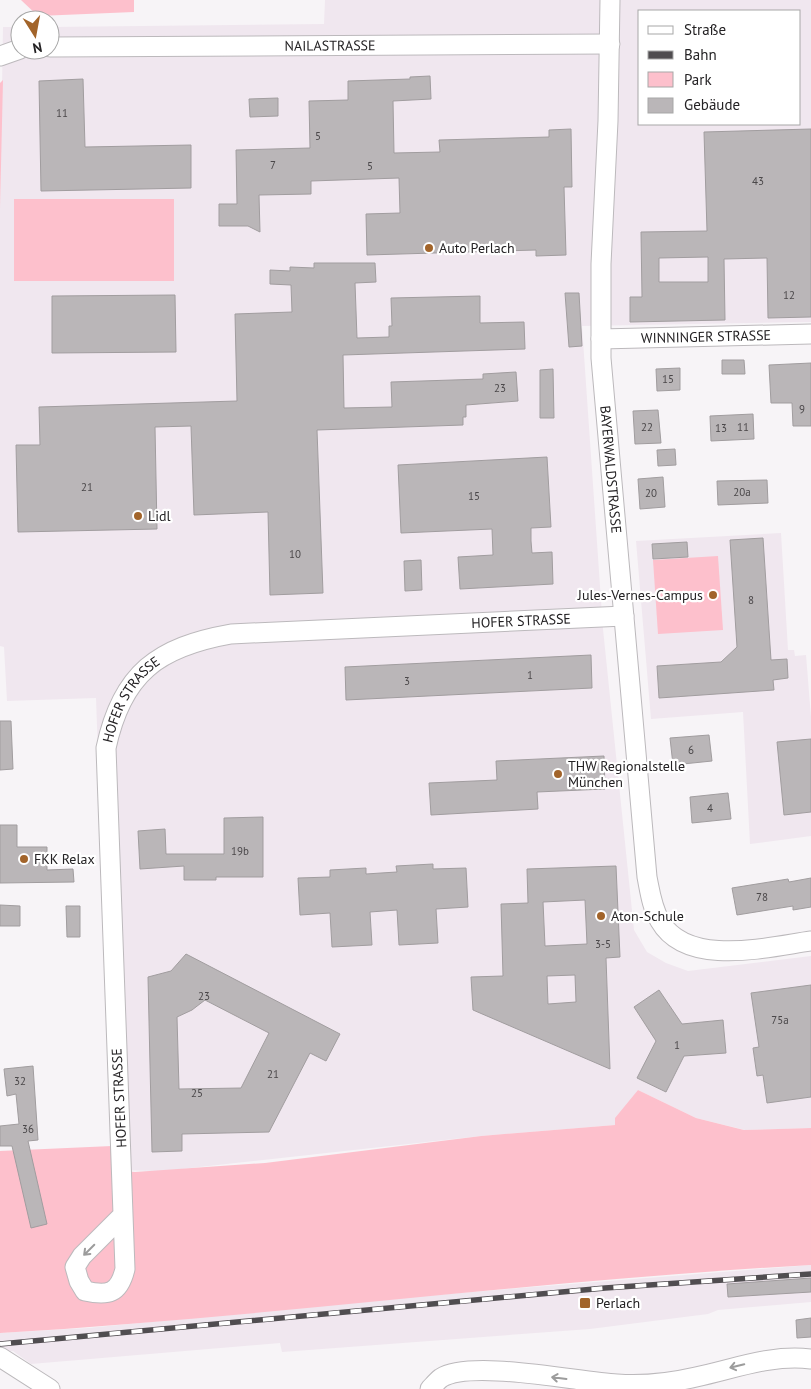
<svg xmlns="http://www.w3.org/2000/svg" width="811" height="1389" font-family="'PT Sans',sans-serif">
<style>
.built{fill:#f0e7ef;fill-rule:evenodd}
.green{fill:#fdc0cc}
.building{fill:#bab6b8;stroke:#a19d9f;fill-rule:evenodd}
.lines{fill:none;stroke-linecap:round;stroke-linejoin:round}
.minor-casing{stroke:#bcb9bc;stroke-width:21}
.minor{stroke:#fff;stroke-width:19}
.rail-casing{stroke:#504d50;stroke-width:5.5}
.rail{stroke:#fff;stroke-width:4;stroke-dasharray:11;stroke-linecap:butt}
.oneway{stroke:#9c9c9c}
.poi-dot{fill:#a2642a;stroke:#fff;stroke-width:2}
.labels{text-anchor:middle;stroke-width:4.5;stroke-linejoin:round;paint-order:stroke}
.number-label{font-size:11px;fill:#4a4749}
.street-label{font-size:14px;fill:#242224;stroke:#fff}
.poi-label{font-size:14px;fill:#242224;stroke:#fff;text-anchor:start}
</style>
<rect width="100%" height="100%" fill="#f7f4f7"/>
<g class="built">
<path d="M325,0h486v322l-229,4 21,303 31,301 13,22 19,11 22,8 123,-15v172l-66,2 -49,-12 -58,-28 -23,35 -134,11 -318,35 -50,-1 -17,-472 -89,3 -3,-54 -4,-1v-437l3,-182h17v23h30v-23l274,-3zM640,11h160v113h-160z"/>
<path d="M781,533l7,117h6l1,6 11,-1 5,62v119l-61,8 -7,-132 -92,7 -15,-178z"/>
<path d="M811,1265v37l-93,8 -10,4 -118,15 -308,23 -2,-9 -249,21 -18,-13h-13v-18l88,-5 320,-31z"/>
</g>
<g class="green">
<path d="M21,0h113v12l-96,4z"/>
<path d="M3,80l-3,129v-126z"/>
<rect x="14" y="199" width="160" height="82"/>
<path d="M718,556l5,74 -65,4 -5,-74z"/>
<path d="M638,1090l58,28 48,12 67,-2v137c-271,15 -540,52 -811,68v-182l112,-5 1,24 22,2 130,-9 216,-27 134,-11v-7z"/>
</g>
<g class="building">
<path d="M430,76l1,23 -38,2 1,52 46,-1 -1,-12 110,-3v-7l22,-1 1,58h-8l2,68 -30,1v-6l-169,5 -1,-41 34,-1 -1,-35 -88,3v13l-52,1 1,37 -12,-6h-29v-22h18l-1,-54 74,-2 -1,-47 39,-1v-19l62,-2v-2z"/>
<path d="M83,79l2,68 106,-2v43l-150,3 -2,-110z"/>
<path d="M278,98v18l-28,1 -1,-18z"/>
<path d="M811,129v188l-43,1 -1,-60 -43,1 1,61 -95,2v-25h12l-1,-65 66,-1 -3,-99zM708,257v25h-49v-24z"/>
<path d="M314,263h61l1,19 -21,1 2,55 32,-1v-11h3l-1,-28 89,-2v27l44,-1 1,27 -182,6 1,53 48,-1 -1,-25 92,-3v-5l33,-2 2,29 -52,4v12h-3v8l-146,5 6,163 -53,2 -2,-83 -74,3 -3,-89 -36,1 2,102 -139,3 -2,-87h24l-1,-38 198,-6 -2,-87 57,-2 -1,-27 -21,-1v-14l20,1v-4l24,1z"/>
<path d="M565,293h14l3,53 -13,1z"/>
<path d="M175,295l1,57 -124,1v-57z"/>
<path d="M722,360h22l1,14h-23z"/>
<path d="M811,363v63h-18l-1,-23h-21l-2,-38z"/>
<path d="M680,368v22l-23,1 -1,-22z"/>
<path d="M553,369l1,49h-14v-48z"/>
<path d="M658,410l3,33 -26,1 -2,-33z"/>
<path d="M753,414l1,25 -43,2 -1,-25z"/>
<path d="M675,449l1,16 -18,1 -1,-16z"/>
<path d="M547,457l4,70 -20,1v13l1,12 20,-1 1,32 -93,5 -2,-32 35,-2 -1,-26 -91,4 -3,-68z"/>
<path d="M663,477l2,30 -25,2 -2,-30z"/>
<path d="M767,480l1,23 -50,2 -1,-24z"/>
<path d="M763,538l8,122 16,-1 1,19 -15,2 1,10 -115,8 -2,-32 64,-4 16,-15 -7,-107z"/>
<path d="M687,542l1,15 -35,2 -1,-15z"/>
<path d="M421,560l1,30 -17,1 -1,-30z"/>
<path d="M591,655l1,33 -246,12 -1,-33z"/>
<path d="M0,721h11l2,48 -13,1z"/>
<path d="M709,735l3,26 -39,4 -3,-27z"/>
<path d="M811,739v73l-27,3 -7,-73z"/>
<path d="M604,756l1,33 -68,3 1,17 -107,6 -2,-32 68,-3 -1,-19z"/>
<path d="M728,793l3,26 -39,4 -2,-26z"/>
<path d="M263,817v60h-47v3h-32v-14l-44,3 -2,-38 27,-2 1,25h58v-36z"/>
<path d="M0,825h17v22h30v23l26,-1 1,13 -74,1z"/>
<path d="M433,864v5l33,-1 2,39 -32,2 2,34 -39,2 -2,-35 -27,2 2,33 -40,2 -2,-34 -30,2 -2,-37 32,-1v-7l36,-2v6l15,-1 16,-1 -1,-6z"/>
<path d="M616,866l4,91 -14,1 4,111 -137,-59 -2,-33 32,-1 -2,-72 27,-1 -1,-34zM585,900l2,44 -42,2 -2,-44zM575,975l1,27 -28,2 -1,-28z"/>
<path d="M811,878v29l-18,3v-4l-56,9 -5,-27 56,-9 1,3z"/>
<path d="M0,905l20,1v20h-20z"/>
<path d="M66,906h14v31h-13z"/>
<path d="M186,954l154,80 -14,27 -16,-8 -41,79 -87,2v17l-30,1 -4,-175 23,-6zM205,1000l64,33 -28,55 -62,1 -2,-72 15,-7z"/>
<path d="M811,985v112l-44,6 -4,-28 -6,1 -4,-28 6,-1 -8,-54z"/>
<path d="M659,990l23,34 41,-4 3,33 -42,3 -18,36 -29,-14 19,-37 -22,-34z"/>
<path d="M33,1066l5,74 -10,1 19,83 -16,4 -19,-82h-12v-20l19,-2 -3,-30 -9,2 -3,-27z"/>
<path d="M811,1278v14l-83,5 -1,-13z"/>
<path d="M811,1318v19l-14,1 -1,-18z"/>
</g>
<g class="lines">
<defs>
<g id="minor">
<path id="s1" d="M610,0l-2,121 -7,143v94l46,519c3,15 5,31 13,44 27,47 108,26 151,20"/>
<path id="s2" d="M50,47l560,-3"/>
<path d="M0,56l20,-7"/>
<path id="s3" d="M601,339l210,-5"/>
<path id="s4" d="M123,1215l-41,41 -7,11 4,14 6,10c23,5 34,3 40,-22l-19,-521c16,-75 52,-101 125,-114l393,-18"/>
<path d="M0,1357l50,32"/>
<path d="M430,1389c3,-3 7,-8 11,-11 30,-19 137,4 176,6 27,2 53,-1 79,-7 38,-8 75,-23 115,-18"/>
</g>
</defs>
<use href="#minor" class="minor-casing"/>
<use href="#minor" class="minor"/>
<defs>
<path id="rail" d="M0,1344l605,-56 206,-14"/>
</defs>
<use href="#rail" class="rail-casing"/>
<use href="#rail" class="rail"/>
</g>
<defs><path id="oneway-shaft" d="M-6 0H5M1.5-3L5.5 0L1.5 3" fill="none" stroke-width="1.6" stroke-linecap="round" stroke-linejoin="round" transform="scale(1.25)"/></defs>
<g class="oneway">
<use href="#oneway-shaft" transform="translate(89 1250) rotate(135)"/>
<use href="#oneway-shaft" transform="translate(737 1366) rotate(166)"/>
<use href="#oneway-shaft" transform="translate(559 1378) rotate(-173)"/>
</g>
<g class="poi-dot">
<circle cx="429" cy="248" r="5"/>
<circle cx="138" cy="516" r="5"/>
<circle cx="713" cy="595" r="5"/>
<circle cx="558" cy="774" r="5"/>
<circle cx="24" cy="859" r="5"/>
<circle cx="601" cy="916" r="5"/>
<rect x="579" y="1297" width="12" height="12" rx="2.5"/>
</g>
<g class="labels">
<g class="number-label">
<text x="62" y="117">11</text>
<text x="318" y="140">5</text>
<text x="273" y="169">7</text>
<text x="370" y="170">5</text>
<text x="758" y="185">43</text>
<text x="789" y="299">12</text>
<text x="668" y="383">15</text>
<text x="500" y="392">23</text>
<text x="802" y="413">9</text>
<text x="647" y="431">22</text>
<text x="743" y="431">11</text>
<text x="721" y="432">13</text>
<text x="87" y="491">21</text>
<text x="742" y="496">20a</text>
<text x="651" y="497">20</text>
<text x="474" y="500">15</text>
<text x="295" y="558">10</text>
<text x="751" y="604">8</text>
<text x="530" y="679">1</text>
<text x="407" y="685">3</text>
<text x="691" y="754">6</text>
<text x="710" y="812">4</text>
<text x="240" y="855">19b</text>
<text x="762" y="901">78</text>
<text x="603" y="948">3-5</text>
<text x="204" y="1000">23</text>
<text x="780" y="1024">75a</text>
<text x="677" y="1049">1</text>
<text x="273" y="1078">21</text>
<text x="20" y="1085">32</text>
<text x="197" y="1097">25</text>
<text x="28" y="1133">36</text>
</g>
<g class="street-label">
<text dy="5" stroke="none"><textPath href="#s2" startOffset="280">NAILASTRASSE</textPath></text>
<text dy="5" stroke="none"><textPath href="#s3" startOffset="105">WINNINGER STRASSE</textPath></text>
<text dy="5" stroke="none"><textPath href="#s1" startOffset="470">BAYERWALDSTRASSE</textPath></text>
<text dy="5" stroke="none"><textPath href="#s4" startOffset="1146">HOFER STRASSE</textPath></text>
<text dy="5" stroke="none"><textPath href="#s4" startOffset="728">HOFER STRASSE</textPath></text>
<text transform="translate(119 1098) rotate(-93)" y="5">HOFER STRASSE</text>
</g>
<g class="poi-label">
<text x="439" y="253">Auto Perlach</text>
<text x="148" y="521">Lidl</text>
<text x="703" y="600" text-anchor="end">Jules-Vernes-Campus</text>
<text x="568" y="771">THW Regionalstelle<tspan x="568" dy="16">München</tspan></text>
<text x="34" y="864">FKK Relax</text>
<text x="611" y="921">Aton-Schule</text>
<text x="596" y="1308">Perlach</text>
</g>
</g>
<rect x="638" y="10" width="162" height="115" fill="#ffffff" stroke="#a7a7a7"/>
<rect x="648" y="26" width="25" height="8" fill="#ffffff" stroke="#a7a7a7"/>
<text x="684" y="35" font-size="15" fill="#242224">Straße</text>
<rect x="648" y="51" width="25" height="8" fill="#504d50" stroke="#a7a7a7"/>
<text x="684" y="60" font-size="15" fill="#242224">Bahn</text>
<rect x="648" y="72" width="25" height="15" fill="#fdc0cc" stroke="#a7a7a7"/>
<text x="684" y="85" font-size="15" fill="#242224">Park</text>
<rect x="648" y="98" width="25" height="15" fill="#bab6b8" stroke="#a7a7a7"/>
<text x="684" y="110" font-size="15" fill="#242224">Gebäude</text>
<g transform="translate(35 35) rotate(169)"><circle r="24" fill="#ffffff" stroke="#a7a7a7"/>
<path d="M0-4L9 19L0 12L-9 19Z" fill="#a2642a"/>
<text y="-8" font-size="14" font-weight="bold" text-anchor="middle" fill="#242224">N</text>
</g>
</svg>
